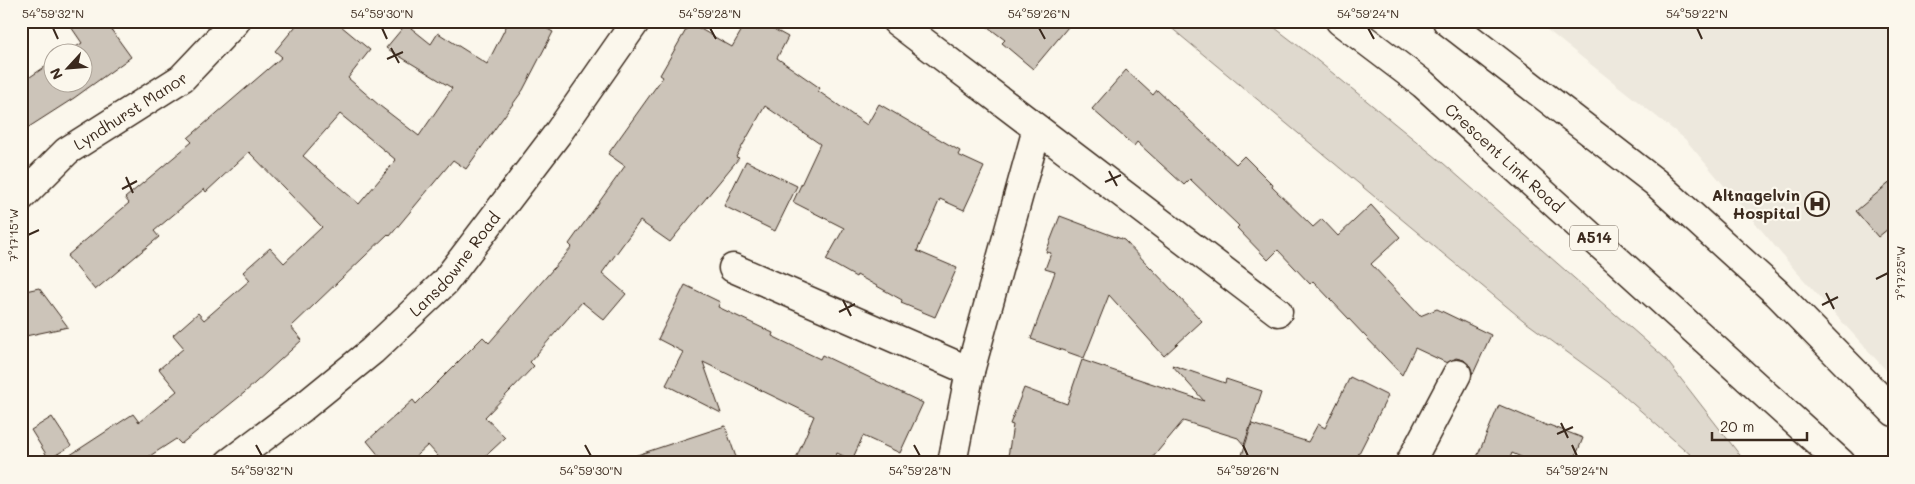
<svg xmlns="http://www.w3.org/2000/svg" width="1915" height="484" font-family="Mali,sans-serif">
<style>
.built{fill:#ede8dd}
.green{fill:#dfd9ce;stroke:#8d8276}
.building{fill:#ccc4b9;stroke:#3b2a1e;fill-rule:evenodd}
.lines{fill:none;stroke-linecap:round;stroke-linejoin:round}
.minor-casing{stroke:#3b2a1e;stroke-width:31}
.highway-casing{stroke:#3b2a1e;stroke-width:31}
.minor{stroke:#fbf7ec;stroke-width:28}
.highway{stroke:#fbf7ec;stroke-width:28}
.ticks{fill:none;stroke:#3b2a1e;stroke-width:2}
.labels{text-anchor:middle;stroke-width:4.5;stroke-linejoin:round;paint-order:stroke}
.shield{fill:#fbf7ec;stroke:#75685c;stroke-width:1}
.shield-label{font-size:15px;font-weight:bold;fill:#3b2a1e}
.street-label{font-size:16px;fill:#3b2a1e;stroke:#fbf7ec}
.poi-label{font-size:16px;font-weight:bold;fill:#3b2a1e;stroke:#fbf7ec;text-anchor:end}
.neatline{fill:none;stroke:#3b2a1e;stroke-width:2}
.ticks-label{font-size:12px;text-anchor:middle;fill:#3b2a1e}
</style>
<rect width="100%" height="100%" fill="#fbf7ec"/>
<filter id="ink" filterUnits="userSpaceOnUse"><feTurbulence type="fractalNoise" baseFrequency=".02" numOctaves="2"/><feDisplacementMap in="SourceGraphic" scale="10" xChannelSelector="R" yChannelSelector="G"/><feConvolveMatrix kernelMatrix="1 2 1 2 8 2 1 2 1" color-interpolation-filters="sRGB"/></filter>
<g filter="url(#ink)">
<path class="built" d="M1536,21h358v358l-100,-110 -109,-130z"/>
<path class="green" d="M1163,21h103l47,36 130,106 221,194 82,106h-46l-92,-81 -85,-62z"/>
<g class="building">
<path d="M67,21h38l26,36 -57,41 -53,34v-48l6,-5 25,-17v20h30v-30h-14l14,-9z"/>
<path d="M300,21h35l35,29 -22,28 32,28 39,30 33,-48 -66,-40 20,-24 25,20 7,-11 49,31 22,-43h24l20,11 -30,58 -57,79 -13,-9 -63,76 -2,-2 -97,93 11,13 -58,53 -63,51 -5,-5 -37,24h-81l75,-49 6,8 38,-31 -18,-22 25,-21 -11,-13 25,-22 6,7 46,-40 -7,-8 27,-24 14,15 38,-36 -73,-75 -43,40 -2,-3 -50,42 5,6 -64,53 -28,-34 62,-53 -4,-5 67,-56 -4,-4 94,-81 -7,-6zM340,114l56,46 -37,44 -56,-48z"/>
<path d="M747,21h12l29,16 -11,21 43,30 -2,3 49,34 12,-21 81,47 -2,4 26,12 -20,43 -24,-11 -23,52 40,17 -22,49 -34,-14 1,-3 -45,-25 -1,2 -30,-17 18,-32 -51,-26 27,-58 -55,-38 -29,51 3,1 -69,84 -30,-21 -38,52 24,21 -22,26 -22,-18 -52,60 4,4 -49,51 20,21 -27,25h-34l-16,-18 -20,18h-23l-18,-22 46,-41 3,4 67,-67 6,6 83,-96 -3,-3 56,-78 -17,-12 55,-77 -3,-2 30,-52 42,24z"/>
<path d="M980,21h93l-40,48 -31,-26 3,-3z"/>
<path d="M1126,70l27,25 4,-5 79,74 8,-8 29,29 -1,2 41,40 9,-8 16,17 33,-31 29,32 -29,27 49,52 17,-7 54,26 -18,39 -3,-8 -6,-6 -8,-2 -9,5 -32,-15 -13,27 -89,-94 -3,3 -32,-34 -10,10 -31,-32 2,-2 -49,-47 -6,6 -47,-43 -3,4 -42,-37z"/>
<path d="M746,161l51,25 -22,45 -51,-25z"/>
<path d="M1894,179v45l-16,13 -22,-26z"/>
<path d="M1060,216l64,24 78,81 -38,35 -55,-61 -25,63 -53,-19 24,-67 -10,-3 6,-16 -5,-1z"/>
<path d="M685,285l35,17 -2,5 55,26 -1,3 48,23 2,-4 101,48 -23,50 -37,-17 -11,24 -15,-7 -5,10h-38l20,-47 -111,-54 18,51 -55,-28 17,-33 -25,-13z"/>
<path d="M39,288l29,39 -47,10v-45z"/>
<path d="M1082,360l122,41 -32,-36 53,18 1,-4 36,12 -18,54 -6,-7 -55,-17 -35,42h-141l6,-38 -3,-1 14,-36 43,16z"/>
<path d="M1350,377l38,19 -31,61 -1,6h-90l-24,-8 10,-31 56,18 10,-18 7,4z"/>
<path d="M1499,405l49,21 1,-1 34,13 -10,25h-38l-23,-10 -4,10h-17l-14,-6z"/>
<path d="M52,417l19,29 -22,13 -18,-29z"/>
<path d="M725,426l13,37h-109l-1,-5z"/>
</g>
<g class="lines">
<defs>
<g id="minor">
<path d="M896,21l382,291"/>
<path id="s1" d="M21,197l46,-46 115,-73 54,-57"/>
<path d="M733,268l237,103"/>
<path id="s2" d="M229,463l73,-55 70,-57 72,-68 114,-150 78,-112"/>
<path d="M952,463l18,-92 67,-242"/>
<path d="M1410,463l47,-89"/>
</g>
<g id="highway">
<path id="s3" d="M1340,21l83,63 418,379"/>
<path d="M1447,21l208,161 122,111 117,119"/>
</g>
</defs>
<use href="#minor" class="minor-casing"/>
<use href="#highway" class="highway-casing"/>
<use href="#minor" class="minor"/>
<use href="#highway" class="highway"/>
</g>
</g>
<path class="ticks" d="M53,28l5,11M382,28l5,11M710,28l6,11M1039,28l6,11M1368,28l6,11M1697,28l5,11M391,48l8,15M387,59l16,-7M1109,171l8,15M126,177l7,16M1105,182l16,-7M122,189l15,-8M28,235l11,-5M1876,279l12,-6M1826,293l8,16M843,300l8,16M1822,305l16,-8M839,312l16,-8M1561,423l7,15M1557,434l16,-7M256,445l6,11M585,445l6,11M914,445l6,11M1243,445l5,11M1572,445l5,11"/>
<defs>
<symbol id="hospital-ring" viewBox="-11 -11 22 22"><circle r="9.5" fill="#fbf7ec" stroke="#3b2a1e" stroke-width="1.5"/><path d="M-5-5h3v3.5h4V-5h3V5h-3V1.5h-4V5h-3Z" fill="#3b2a1e"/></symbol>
</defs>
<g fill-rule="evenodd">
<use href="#hospital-ring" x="1803" y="190" width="28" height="28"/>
</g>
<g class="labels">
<rect class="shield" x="1570" y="225.5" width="48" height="25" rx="4"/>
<g class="shield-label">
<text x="1594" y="243">A514</text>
</g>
<g class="street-label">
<text dy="6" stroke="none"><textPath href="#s1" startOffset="140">Lyndhurst Manor</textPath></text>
<text dy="6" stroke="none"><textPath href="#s3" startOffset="214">Crescent Link Road</textPath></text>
<text dy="6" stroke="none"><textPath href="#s2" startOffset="302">Lansdowne Road</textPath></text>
</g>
<g class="poi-label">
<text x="1800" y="201">Altnagelvin<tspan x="1800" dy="18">Hospital</tspan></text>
</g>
</g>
<rect width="1915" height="484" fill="none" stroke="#fbf7ec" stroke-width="55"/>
<g transform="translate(68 68) rotate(244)"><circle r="24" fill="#fbf7ec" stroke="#aea59a"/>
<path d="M0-4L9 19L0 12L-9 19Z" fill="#3b2a1e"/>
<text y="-8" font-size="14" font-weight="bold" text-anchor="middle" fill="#3b2a1e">N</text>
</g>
<path d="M1712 432v8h95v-8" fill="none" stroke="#3b2a1e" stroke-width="2.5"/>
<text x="1720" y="432" font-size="15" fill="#3b2a1e" stroke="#fbf7ec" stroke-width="4" paint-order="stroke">20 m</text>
<rect x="28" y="28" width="1860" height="428" class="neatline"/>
<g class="ticks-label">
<text x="53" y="18">54°59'32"N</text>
<text x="382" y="18">54°59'30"N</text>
<text x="710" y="18">54°59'28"N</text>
<text x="1039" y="18">54°59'26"N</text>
<text x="1368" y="18">54°59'24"N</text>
<text x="1697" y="18">54°59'22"N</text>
<text transform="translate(14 235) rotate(-90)" y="4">7°17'15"W</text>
<text transform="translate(1901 273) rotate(-90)" y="4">7°17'25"W</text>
<text x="262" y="475">54°59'32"N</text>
<text x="591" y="475">54°59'30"N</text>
<text x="920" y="475">54°59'28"N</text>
<text x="1248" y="475">54°59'26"N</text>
<text x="1577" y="475">54°59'24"N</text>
</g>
</svg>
